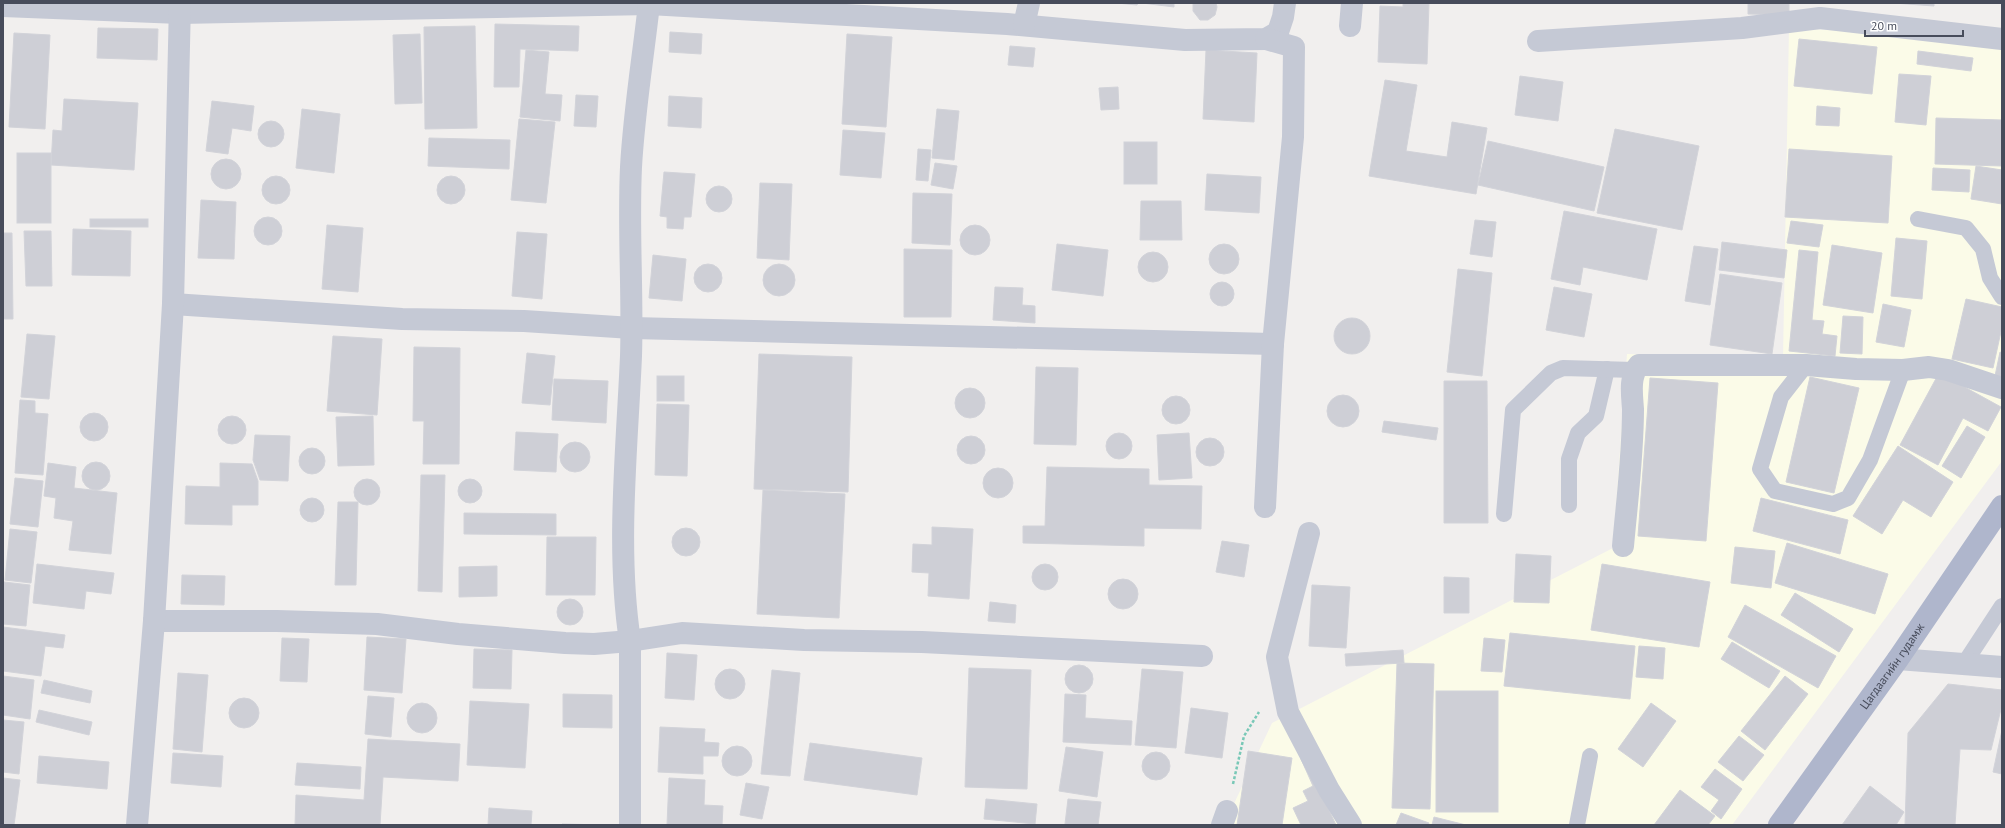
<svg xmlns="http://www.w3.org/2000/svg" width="2005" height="828" font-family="'PT Sans',sans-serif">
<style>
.commercial{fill:#fbfbe8}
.building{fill:#cecfd6;stroke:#d2d3d9}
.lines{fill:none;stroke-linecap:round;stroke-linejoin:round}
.path{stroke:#79c8b7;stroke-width:2.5;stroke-dasharray:3 2;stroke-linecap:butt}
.service{stroke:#c5c9d5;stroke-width:16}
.minor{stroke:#c5c9d5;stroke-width:22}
.primary{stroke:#afb6cc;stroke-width:22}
.labels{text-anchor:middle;stroke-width:3;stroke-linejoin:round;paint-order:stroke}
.street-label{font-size:12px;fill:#474c5b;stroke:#fff}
</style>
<rect width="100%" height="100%" fill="#f1efee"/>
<path class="commercial" d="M1789,28l213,11v422l-270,364h-508l48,-102 341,-175 14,-194 156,4z"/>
<g class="building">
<path d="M1117,3h21l-1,2z"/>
<path d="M1142,3h32v4z"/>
<path d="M1193,3h23l1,4 -2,8 -7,5h-8l-7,-9z"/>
<path d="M1403,3h26l-2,61 -49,-2 2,-56 23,1z"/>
<path d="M1748,3h41v12l-41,-1z"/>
<path d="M1894,3h40v3z"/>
<path d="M495,24l84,2 -1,25 -58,-2 -1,38h-25z"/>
<path d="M475,26l2,102 -52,1 -1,-102z"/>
<path d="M98,28l60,1 -1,31 -60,-2z"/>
<path d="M670,32l32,2 -1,20 -32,-2z"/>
<path d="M14,33l36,2 -5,94 -36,-2z"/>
<path d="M420,34l2,69 -27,1 -2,-69z"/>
<path d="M847,34l45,3 -6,90 -44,-3z"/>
<path d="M1799,39l78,8 -5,47 -78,-8z"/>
<path d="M1010,46l25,2 -2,19 -25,-2z"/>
<path d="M526,50l23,2 -4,42 17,1 -2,26 -40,-4z"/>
<path d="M1206,50l51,3 -3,69 -51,-3z"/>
<path d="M1918,51l55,7 -2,13 -54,-7z"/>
<path d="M1899,74l32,2 -5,49 -31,-3z"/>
<path d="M1520,76l43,6 -5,39 -43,-6z"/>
<path d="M1385,80l32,5 -11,66 41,6 5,-35 35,6 -11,66 -107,-18z"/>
<path d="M1118,87l1,22 -18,1 -2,-22z"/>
<path d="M576,95l22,1 -2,31 -22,-1z"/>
<path d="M669,96l33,2 -1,30 -33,-2z"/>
<path d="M64,99l74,4 -4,67 -83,-5 2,-35 9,1z"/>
<path d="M212,101l42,5 -3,25 -19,-3 -4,26 -22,-3z"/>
<path d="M1817,106l23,2 -1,18 -23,-1z"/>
<path d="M302,109l38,5 -6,59 -38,-5z"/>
<path d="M937,109l22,2 -5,49 -22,-2z"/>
<path d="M1936,118l66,2v46l-67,-2z"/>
<path d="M519,119l36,3 -9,81 -35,-3z"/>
<circle cx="271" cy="134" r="13"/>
<path d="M1615,129l84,17 -17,84 -85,-17z"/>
<path d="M843,130l42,3 -4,45 -41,-3z"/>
<path d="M429,138l81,2 -1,29 -81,-3z"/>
<path d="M1488,141l116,26 -10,44 -116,-26z"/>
<rect x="1124" y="142" width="33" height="42"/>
<path d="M918,149l13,1 -3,31 -12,-1z"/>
<path d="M1789,149l103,7 -4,67 -103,-6z"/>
<rect x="17" y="153" width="34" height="70"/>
<circle cx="226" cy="174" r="15"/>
<path d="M935,163l22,3 -4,23 -22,-4z"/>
<path d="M1976,166l26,4v34l-31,-5z"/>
<path d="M1933,168l37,2 -1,22 -37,-2z"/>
<path d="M664,172l31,2 -4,43h-7l-1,12 -16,-1v-11l-7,-1z"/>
<path d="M1207,174l54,3 -2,36 -54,-3z"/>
<circle cx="276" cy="190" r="14"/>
<circle cx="451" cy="190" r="14"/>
<path d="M760,183l32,1 -3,76 -32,-2z"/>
<circle cx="719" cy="199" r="13"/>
<path d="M913,193l39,1 -2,51 -38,-2z"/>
<path d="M201,200l35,2 -2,57 -36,-1z"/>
<path d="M1141,201h40l1,39h-42z"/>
<path d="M1564,211l93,18 -10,51 -64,-13 -3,18 -29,-6z"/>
<circle cx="268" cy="231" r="14"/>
<rect x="90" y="219" width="58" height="8"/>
<path d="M1475,220l21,2 -4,35 -22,-3z"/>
<path d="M1791,221l32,4 -4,22 -32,-4z"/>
<circle cx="975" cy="240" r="15"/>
<path d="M327,225l36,3 -5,64 -36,-3z"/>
<path d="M73,229l58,2 -1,45 -58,-1z"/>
<path d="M24,231h27l1,55h-26z"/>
<path d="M517,232l30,2 -5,65 -30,-3z"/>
<path d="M3,233h9l1,86h-10z"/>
<path d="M1896,238l31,3 -5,58 -31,-3z"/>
<path d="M1722,242l65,8 -3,28 -65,-8z"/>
<circle cx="1224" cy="259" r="15"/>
<path d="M1057,244l51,6 -5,46 -51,-6z"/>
<path d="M1832,245l50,8 -9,60 -50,-8z"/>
<path d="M1694,246l24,3 -8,56 -25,-4z"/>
<path d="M904,249l48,1 -1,67h-47z"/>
<path d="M1799,250l19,2 -6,68 12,1 -2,13 15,2 -2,20 -46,-5z"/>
<circle cx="1153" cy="267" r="15"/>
<path d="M653,255l33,4 -4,42 -33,-3z"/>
<circle cx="779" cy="280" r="16"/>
<circle cx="708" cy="278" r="14"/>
<path d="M1458,269l34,4 -10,103 -35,-4z"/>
<path d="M1720,274l62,9 -10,71 -62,-9z"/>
<circle cx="1222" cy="294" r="12"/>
<path d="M995,287l28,1 -1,17 13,1v17l-42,-3z"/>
<path d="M1554,287l38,7 -8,43 -38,-7z"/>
<path d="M1966,299l36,8v20l-9,41 -41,-9z"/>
<path d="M1883,304l28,6 -7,37 -28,-5z"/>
<path d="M1843,316l20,1 -1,37 -22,-1z"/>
<circle cx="1352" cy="336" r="18"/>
<path d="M27,334l28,2 -6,63 -28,-2z"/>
<path d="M333,336l49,3 -5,76 -50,-4z"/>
<path d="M414,347l46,1 -1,116h-36l1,-43h-11z"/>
<path d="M2000,352l2,1v24l-7,-1z"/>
<path d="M527,353l28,3 -5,49 -28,-2z"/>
<path d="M759,354l93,3 -4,135 -94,-3z"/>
<path d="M1036,367l42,1 -2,77 -42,-1z"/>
<path d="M1939,373l62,34 -13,24 -25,-13 -25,47 -38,-20z"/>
<rect x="657" y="376" width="27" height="25"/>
<path d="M1810,377l49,11 -25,105 -48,-11z"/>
<path d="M1650,378l68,5 -12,158 -68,-5z"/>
<path d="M554,379l54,2 -2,42 -54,-3z"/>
<path d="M1444,381h43l1,142h-44z"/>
<circle cx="970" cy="403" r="15"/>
<circle cx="1343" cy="411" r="16"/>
<circle cx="1176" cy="410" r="14"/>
<path d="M20,400l15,1v12l13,1 -5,61 -28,-2z"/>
<path d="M657,404l32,1 -2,71 -32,-1z"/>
<circle cx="94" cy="427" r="14"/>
<path d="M373,416l1,49 -36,1 -2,-49z"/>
<circle cx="232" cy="430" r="14"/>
<path d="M1384,421l54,7 -2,12 -54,-8z"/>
<path d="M1967,426l18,11 -24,41 -19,-12z"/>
<path d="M516,432l42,2 -2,38 -42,-2z"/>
<circle cx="1119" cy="446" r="13"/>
<path d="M1189,433l3,45 -33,2 -2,-45z"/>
<path d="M255,435l35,1 -2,45 -28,-1 -7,-20z"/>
<circle cx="971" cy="450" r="14"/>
<circle cx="1210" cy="452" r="14"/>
<circle cx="575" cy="457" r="15"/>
<path d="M1898,446l55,36 -22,35 -28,-17 -21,34 -29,-18z"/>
<circle cx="312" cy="461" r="13"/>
<circle cx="96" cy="476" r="14"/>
<path d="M48,463l28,4 -2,21 43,5 -6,61 -42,-4 4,-29 -19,-3 2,-20 -12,-2z"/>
<path d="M220,463l32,1 6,17v24h-26v20l-47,-1 1,-38 34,1z"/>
<path d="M1047,467l102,2v16l53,1 -1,43 -57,-1v18l-121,-3v-17h22z"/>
<circle cx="998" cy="483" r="15"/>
<path d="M421,475h24l-3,117 -24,-1z"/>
<path d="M15,478l28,3 -5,46 -28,-3z"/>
<circle cx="367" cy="492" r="13"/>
<circle cx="470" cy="491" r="12"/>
<path d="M763,490l82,4 -6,124 -82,-4z"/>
<path d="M1761,498l87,22 -8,34 -87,-23z"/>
<circle cx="312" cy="510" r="12"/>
<path d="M338,502h20l-2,83h-21z"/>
<path d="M464,513l92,1v21l-92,-1z"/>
<path d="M932,527l41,2 -4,70 -41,-3 1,-23 -17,-1 1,-28 19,1z"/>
<circle cx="686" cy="542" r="14"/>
<path d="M10,529l27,3 -6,51 -26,-3z"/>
<path d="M547,537h49l-1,58h-49z"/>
<path d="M1222,541l27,4 -5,32 -28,-5z"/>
<path d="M1787,543l101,31 -13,40 -100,-31z"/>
<path d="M1735,547l40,4 -4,37 -40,-5z"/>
<path d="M1516,554l35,2 -2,47 -35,-1z"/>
<path d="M37,564l77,9 -3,21 -25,-3 -2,18 -51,-6z"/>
<path d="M1602,564l108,18 -11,65 -108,-17z"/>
<circle cx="1045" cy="577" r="13"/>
<path d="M497,566v30l-38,1v-30z"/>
<path d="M182,575l43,1 -1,29 -43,-1z"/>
<path d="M1444,577l25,1v35h-25z"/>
<circle cx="1123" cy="594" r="15"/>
<path d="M4,582l26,3 -4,41 -23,-2z"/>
<path d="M1312,585l38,2 -4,61 -37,-2z"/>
<path d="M1795,593l58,36 -14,23 -58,-37z"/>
<circle cx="570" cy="612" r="13"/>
<path d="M990,602l26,3 -1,18 -27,-2z"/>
<path d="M1745,605l91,51 -18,32 -90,-51z"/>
<path d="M3,627l62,8 -2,13 -18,-2 -4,30 -38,-5z"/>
<path d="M1510,633l125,13 -5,53 -126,-13z"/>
<path d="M367,637l39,2 -4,54 -38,-3z"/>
<path d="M282,638l27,1 -2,43 -27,-1z"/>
<path d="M1484,638l21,2 -3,32 -21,-1z"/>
<path d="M1732,642l48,29 -11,17 -48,-29z"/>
<path d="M1639,646l26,2 -2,31 -27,-2z"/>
<path d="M474,649l38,1 -1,39 -38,-1z"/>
<path d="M1403,650l1,13 -58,3 -1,-12z"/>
<path d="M667,653l30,2 -3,45 -29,-2z"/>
<path d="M1397,663l37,1 -4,145 -38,-1z"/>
<circle cx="1079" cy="679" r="14"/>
<path d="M969,668l62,2 -4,119 -62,-2z"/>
<path d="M1142,669l41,3 -7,76 -41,-3z"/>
<circle cx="730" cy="684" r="15"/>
<path d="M772,670l28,3 -10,103 -29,-2z"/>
<path d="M178,673l30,2 -6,77 -29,-3z"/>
<path d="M3,676l31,4 -4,39 -27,-4z"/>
<path d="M1785,676l23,18 -43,56 -24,-19z"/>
<path d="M44,680l48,11 -2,12 -49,-10z"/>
<path d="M1948,684l54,6v15l-11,45 -31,-1 -5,76h-50l3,-92z"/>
<rect x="1436" y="691" width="62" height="121"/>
<path d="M563,694l49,1v33l-49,-1z"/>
<path d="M1065,694l21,1 -1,23 47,3 -1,24 -68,-3z"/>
<path d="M368,696l26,2 -3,39 -26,-3z"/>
<circle cx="244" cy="713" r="15"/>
<path d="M470,701l59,3 -4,64 -58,-3z"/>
<circle cx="422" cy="718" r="15"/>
<path d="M1651,703l25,18 -33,46 -25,-18z"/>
<path d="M1191,708l37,5 -6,45 -37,-5z"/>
<path d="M39,710l53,12 -3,13 -53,-13z"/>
<path d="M3,720l21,2 -5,52 -16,-2z"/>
<path d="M660,727l45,2 -1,13 15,1 -1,13h-15v18l-45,-2z"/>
<path d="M2002,730v44l-9,-2z"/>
<path d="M1739,736l25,19 -21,26 -25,-19z"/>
<path d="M368,739l92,5 -2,37 -75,-4 -3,48h-85l1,-30 68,5z"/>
<path d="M810,743l112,15 -5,37 -113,-15z"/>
<circle cx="737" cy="761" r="15"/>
<path d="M1066,747l37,5 -6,45 -38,-6z"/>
<path d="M1248,751l44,7 -10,67h-45z"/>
<circle cx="1156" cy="766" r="14"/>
<path d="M173,753l50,3 -2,31 -50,-4z"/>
<path d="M39,756l70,6 -2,27 -70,-6z"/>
<path d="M1304,757l32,68h-35l-8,-17 15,-7 -5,-10 10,-5 -12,-27z"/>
<path d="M297,763l64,4 -1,22 -65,-4z"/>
<path d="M1715,769l27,20 -21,30 -10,-8 8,-11 -18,-13z"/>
<path d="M3,778l17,2 -6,45h-11z"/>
<path d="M669,778l36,2 -1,25 19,1 -1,19h-55z"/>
<path d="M746,783l23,4 -7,32 -22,-4z"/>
<path d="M1870,786l34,26 -8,13h-54z"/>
<path d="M1680,790l35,26 -7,9h-54z"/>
<path d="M986,799l51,5 -2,20 -51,-5z"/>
<path d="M1068,799l33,3 -3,23 -33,-1z"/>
<path d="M489,808l43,3 -1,14h-43z"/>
<path d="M1401,813l28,10 -1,2h-32z"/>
<path d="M1434,817l32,8h-34z"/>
<path d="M562,824l43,1h-43z"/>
</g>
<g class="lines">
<path class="path" d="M1233,784l11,-48 15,-24"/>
<g class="service">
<path d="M1918,219l48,9 17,21 7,29 12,19"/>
<path d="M1806,365l-25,32 -21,72 15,22 58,13 15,-6 22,-38 33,-90"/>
<path d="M1569,505v-46l9,-26 18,-17 11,-47"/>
<path d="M1504,514l9,-104 38,-37 12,-5 71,2"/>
<path d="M1964,664l38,-58"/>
<path d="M1577,825l13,-69"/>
</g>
<g class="minor">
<path d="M3,6l177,7 469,-9 358,20 178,16 81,-1 12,-7 5,-15 2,-14"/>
<path d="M1024,25l5,-22"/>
<path d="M1350,26l2,-23"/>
<path d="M1538,41l204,-13 78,-10 182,21"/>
<path d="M173,304l229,15 122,2 108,7 641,16"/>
<path d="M1265,507l8,-163 20,-207 1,-90 -28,-8"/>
<path d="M1309,533l-32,124 11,55 41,78 22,35"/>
<path d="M1623,546c4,-45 10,-91 10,-137 -1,-14 -4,-33 6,-44h167l50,4 47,1 26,-3 19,3 54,18"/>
<path d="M154,621h123l100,3 81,10 107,9 29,1 36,-3 52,-8 122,7 118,2 280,14"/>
<path d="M1898,659l104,8"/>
<path d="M137,825l17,-204 19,-317 7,-301"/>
<path d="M630,825v-184c-14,-92 -3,-192 1,-285 2,-63 -3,-126 0,-189 3,-55 12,-109 18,-163"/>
<path d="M1222,825l5,-14"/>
</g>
<path class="primary" id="s1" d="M1779,825l119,-166 104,-153"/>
</g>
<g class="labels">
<g class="street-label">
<text dy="4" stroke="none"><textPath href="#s1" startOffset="195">Цагдаагийн гудамж</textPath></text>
</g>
</g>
<rect width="2005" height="828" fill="none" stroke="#474c5b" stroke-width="8"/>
<path d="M1865 30v6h98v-6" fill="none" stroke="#474c5b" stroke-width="2"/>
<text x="1871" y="30" font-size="12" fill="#474c5b" stroke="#ffffff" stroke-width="3" paint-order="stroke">20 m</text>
</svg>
